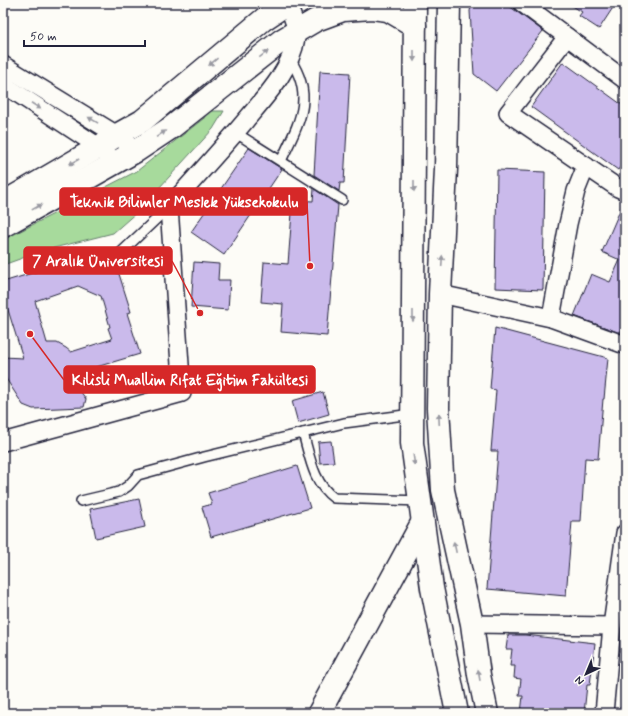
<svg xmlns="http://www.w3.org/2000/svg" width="628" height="716" font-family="Mynerve,sans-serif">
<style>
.green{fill:#a7da9c;stroke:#647e6c}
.building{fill:#cabaeb;stroke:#22223b;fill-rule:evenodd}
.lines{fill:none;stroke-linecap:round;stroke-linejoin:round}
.lane-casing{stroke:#22223b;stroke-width:12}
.street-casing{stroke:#22223b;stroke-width:20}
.secondary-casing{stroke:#22223b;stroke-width:25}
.lane{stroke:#fdfcf7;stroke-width:9}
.street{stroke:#fdfcf7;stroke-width:17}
.secondary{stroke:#fdfcf7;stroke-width:22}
.oneway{fill:#9a9aa2}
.leader{fill:none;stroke:#d62828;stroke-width:1.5}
.callout-dot{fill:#d62828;stroke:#fdfcf7;stroke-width:1.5}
.callout{fill:#d62828;stroke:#d62828;stroke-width:1.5}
.callout-label{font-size:15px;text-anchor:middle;font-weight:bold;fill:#fff}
</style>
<rect width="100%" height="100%" fill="#fdfcf7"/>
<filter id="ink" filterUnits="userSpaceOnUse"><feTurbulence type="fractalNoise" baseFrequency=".025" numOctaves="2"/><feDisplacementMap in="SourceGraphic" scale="8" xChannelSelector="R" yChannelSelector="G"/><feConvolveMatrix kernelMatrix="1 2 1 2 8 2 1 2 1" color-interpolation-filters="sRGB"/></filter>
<g filter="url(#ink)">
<path class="green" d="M213,111h11l-11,18 -75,82 -25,22 -71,18 -39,14v-25l134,-69z"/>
<g class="building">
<path d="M472,3h33l38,28 -47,60 -22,-17 -4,-63z"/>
<path d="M568,3h48l-17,26 -20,-13 3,-4z"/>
<path d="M563,62l62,45v53l-7,10 -87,-63z"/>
<path d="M320,71l30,2 -6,110h-4l-1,8 -25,-16z"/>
<path d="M249,148l33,21 -58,86 -33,-23z"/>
<path d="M497,170l48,2 -2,118 -48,-2z"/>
<path d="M314,189l24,16 -11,131 -46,-4 2,-28 -22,-2 3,-40 24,2 5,-64 20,1z"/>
<path d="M624,201l1,121 -5,11 -46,-17 17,-42 19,8 10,-22 -18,-8z"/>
<path d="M85,257l34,17 12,38 -4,1 13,41 -64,19 2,5 -7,1 15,20 -2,8 -51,2 -10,-4 -20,-31v-17l20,1 -20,-64v-12zM78,286l23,10 9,31 -2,1 4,11 -41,13 -5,-4 -9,-5h-10l-12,-42z"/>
<path d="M194,262l25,2 -1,16h12l-2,30 -37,-3z"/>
<path d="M495,328l113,30 -4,41h-1l-5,60 -13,-1 -4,63h-9l-6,75 -79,-7 11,-138h-7l5,-61 -6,-1z"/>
<path d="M323,392l6,22 -31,9 -6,-22z"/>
<path d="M331,441l3,21 -14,1 -2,-21z"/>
<path d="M297,466l13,42 -99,29 -9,-30 10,-3 -4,-11z"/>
<path d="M139,499l6,28 -49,11 -6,-29z"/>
<path d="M508,635h17l70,8 -5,42h-3l-3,28h-63l2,-17h-4l2,-17 -7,-1 1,-12h-5l2,-17h-6z"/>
</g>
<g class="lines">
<defs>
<g id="lane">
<path d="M236,133l106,67"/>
<path d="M281,161c17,-37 35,-63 9,-102"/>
<path d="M113,260l56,-53"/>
<path d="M303,433c7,24 10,50 31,65l86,3"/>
<path d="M81,501l38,-9 9,-6 10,-11 66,-18 140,-34 68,-9"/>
</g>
<g id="street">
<path d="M522,3l103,77"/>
<path d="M567,37l-59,76 110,75 7,3"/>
<path d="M3,65l114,70 19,16"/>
<path d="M3,84l96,63 8,7"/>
<path d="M440,294l111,24 74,27"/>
<path d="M551,318l17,-94 8,-33 10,-25"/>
<path d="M3,442l179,-49 -13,-186c26,-29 52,-57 77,-87 20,-24 45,-50 50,-82 2,-10 -5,-25 -9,-35"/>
<path d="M472,624l140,2"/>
<path d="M604,713l8,-87 13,-93"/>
</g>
<g id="secondary">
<path d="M415,3l-3,440 20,145 25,125"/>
<path d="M449,3l-3,166 -6,125 -2,114 5,82 29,134 7,51 8,38"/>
<path d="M3,203l96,-56 18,-12 25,-14 122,-102 24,-16"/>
<path d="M3,226l133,-75 36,-24 110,-87 34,-20 27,-10 29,-2 16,2 27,16"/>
<path d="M319,713l103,-190"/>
</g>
</defs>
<use href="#lane" class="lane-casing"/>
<use href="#street" class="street-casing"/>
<use href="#secondary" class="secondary-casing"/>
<use href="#lane" class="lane"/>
<use href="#street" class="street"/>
<use href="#secondary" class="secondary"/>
</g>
<defs><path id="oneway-solid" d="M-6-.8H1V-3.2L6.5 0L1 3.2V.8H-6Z"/></defs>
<g class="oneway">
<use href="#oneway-solid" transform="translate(264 54) rotate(-38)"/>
<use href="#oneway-solid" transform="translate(414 56) rotate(90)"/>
<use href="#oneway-solid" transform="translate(213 62) rotate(140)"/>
<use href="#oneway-solid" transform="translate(36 106) rotate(33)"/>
<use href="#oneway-solid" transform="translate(93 120) rotate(-149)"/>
<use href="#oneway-solid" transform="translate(161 134) rotate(-34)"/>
<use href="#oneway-solid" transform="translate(74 162) rotate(150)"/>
<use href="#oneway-solid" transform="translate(414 186) rotate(90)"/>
<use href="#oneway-solid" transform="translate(37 207) rotate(-29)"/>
<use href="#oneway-solid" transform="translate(442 261) rotate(-87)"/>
<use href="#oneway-solid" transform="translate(413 316) rotate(90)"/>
<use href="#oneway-solid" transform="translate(439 419) rotate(-93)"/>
<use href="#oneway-solid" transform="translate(414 460) rotate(82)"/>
<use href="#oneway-solid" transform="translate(455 547) rotate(-102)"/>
<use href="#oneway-solid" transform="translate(479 675) rotate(-100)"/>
</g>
</g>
<path class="leader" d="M310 266L307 202M200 313L172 261M30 334L64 380"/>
<g class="callout-dot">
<circle cx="310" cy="266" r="4"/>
<circle cx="200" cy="313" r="4"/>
<circle cx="30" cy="334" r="4"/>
</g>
<g class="callout">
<rect x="60" y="188" width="247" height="27" rx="4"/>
<rect x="24" y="247" width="148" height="27" rx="4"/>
<rect x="64" y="366" width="251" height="27" rx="4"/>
</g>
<g class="callout-label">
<text x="184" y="207">Teknik Bilimler Meslek Yüksekokulu</text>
<text x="98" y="266">7 Aralık Üniversitesi</text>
<text x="190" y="385">Kilisli Muallim Rıfat Eğitim Fakültesi</text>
</g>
<rect width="628" height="716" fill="none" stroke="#fdfcf7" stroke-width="16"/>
<rect x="8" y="8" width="612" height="700" fill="none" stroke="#22223b" stroke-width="1.5" filter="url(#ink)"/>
<g transform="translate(586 674) rotate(224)" stroke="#fdfcf7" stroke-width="3" paint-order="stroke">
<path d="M0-3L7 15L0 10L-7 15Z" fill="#22223b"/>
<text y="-6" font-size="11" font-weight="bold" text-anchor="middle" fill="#22223b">N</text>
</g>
<path d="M24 40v6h121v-6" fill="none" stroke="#22223b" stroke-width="2"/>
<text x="30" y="40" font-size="12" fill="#22223b" stroke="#fdfcf7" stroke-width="3" paint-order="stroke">50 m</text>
</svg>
